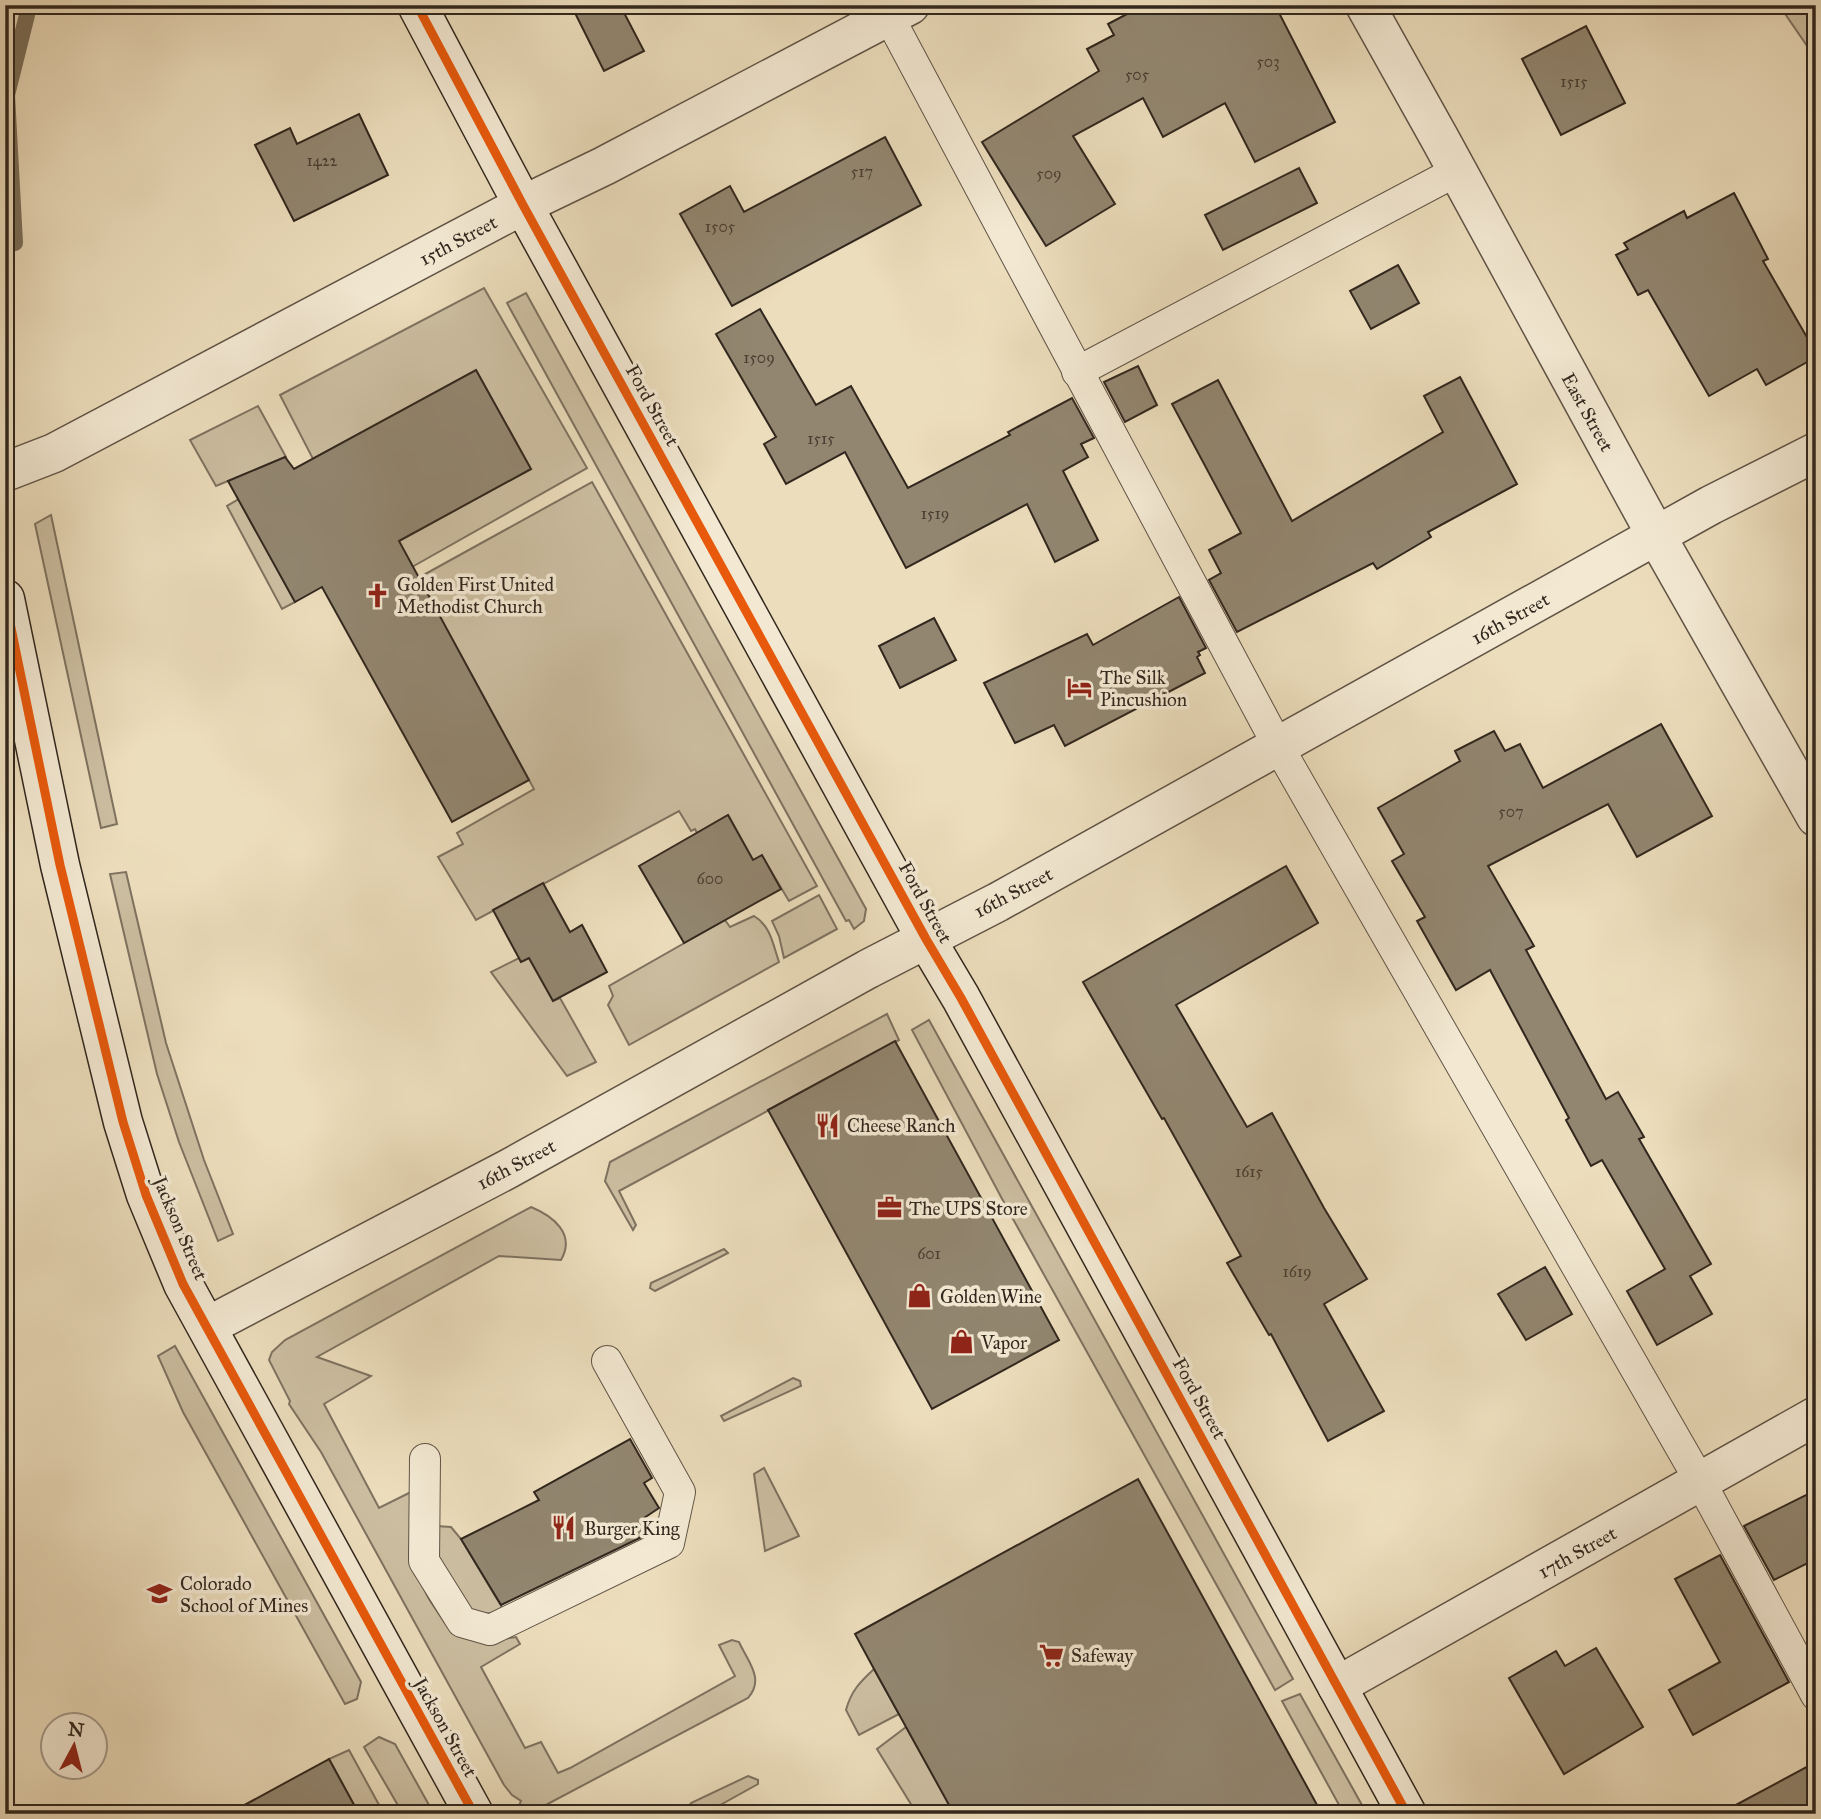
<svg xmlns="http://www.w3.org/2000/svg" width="1821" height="1819" font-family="'IM FELL Great Primer',serif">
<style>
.green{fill:#ccbea1;stroke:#7e7260;stroke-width:2}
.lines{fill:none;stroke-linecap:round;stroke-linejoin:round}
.stream{stroke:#7b6f5c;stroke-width:16}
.building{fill:#928670;stroke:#31271e;stroke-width:2}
.lane-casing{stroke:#605446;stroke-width:32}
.street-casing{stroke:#605446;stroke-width:41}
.secondary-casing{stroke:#31271e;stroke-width:41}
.lane{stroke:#f3e9d3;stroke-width:30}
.street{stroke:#f3e9d3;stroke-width:38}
.secondary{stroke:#f3e9d3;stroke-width:38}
.cycleway-casing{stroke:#f3e9d3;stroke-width:13}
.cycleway{stroke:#e8590c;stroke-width:9}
.labels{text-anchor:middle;stroke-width:7;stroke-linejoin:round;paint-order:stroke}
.number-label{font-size:16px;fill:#493f32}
.street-label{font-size:19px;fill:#31271e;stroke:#f3e9d3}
.poi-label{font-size:19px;fill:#31271e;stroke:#f3e9d3;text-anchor:start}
</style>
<rect width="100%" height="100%" fill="#ecddbc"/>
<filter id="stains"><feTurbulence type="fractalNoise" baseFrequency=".00286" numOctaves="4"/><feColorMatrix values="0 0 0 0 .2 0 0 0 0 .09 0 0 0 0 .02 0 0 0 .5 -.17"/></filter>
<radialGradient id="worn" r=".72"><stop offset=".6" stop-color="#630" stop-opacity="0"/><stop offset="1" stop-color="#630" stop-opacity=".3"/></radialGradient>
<g class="green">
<path d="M1779,5h37v54z"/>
<path d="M484,288l103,180 -175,99 -14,-26 133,-72 -55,-99 -163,89 -33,-64z"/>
<path d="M526,293l340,616 -2,12 -10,8 -5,-9 -3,1 -339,-618z"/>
<path d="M258,406l28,51 -70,29 -26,-46z"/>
<path d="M592,482l225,404 -28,15 -27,-45 -9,4 -25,-45 -31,18 -2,-4 -4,2 -12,-20 -203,109 -38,-63 25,-13 -6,-11 77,-44 -116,-211z"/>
<path d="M239,499l56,103 -13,7 -55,-103z"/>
<path d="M51,515l66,309 -16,4 -66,-304z"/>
<path d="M126,872l40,171 38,117 29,74 -15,7 -39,-99 -22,-68 -47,-200z"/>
<path d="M819,895l18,34 -53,29 -5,-22 -7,-15z"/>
<path d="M754,916c17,10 19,29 25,46l-150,83 -21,-40 5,-9 -4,-10 116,-66 5,7z"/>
<path d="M519,958l2,4 8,-4 24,43 7,-3 36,64 -29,14 -76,-104z"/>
<path d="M887,1014l12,26 -280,151 17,34 -3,5 -28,-49 5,-19z"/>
<path d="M929,1020l364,659 -18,11 -267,-480 -96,-180z"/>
<path d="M531,1207c22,9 45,27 30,53l-62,-4 -182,101 54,19 -47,28 55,104 34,-17 -4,68 20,40 18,27 17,11 20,5 32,-5 4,7 -39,23 44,81 16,-6 17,31 12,-5 165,-92 -16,-31 13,-5 7,2c9,20 26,37 9,56l-206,109 -26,6 5,-12 -9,-6 -8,-10 -183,-333 -32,-48 1,-3 -21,-41 3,-8 13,-12z"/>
<path d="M724,1249l4,4 -73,38 -5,-3 1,-5z"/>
<path d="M175,1346l186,336 -4,17 -12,5 -162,-292 -25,-56z"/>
<path d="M793,1378l7,3 1,5 -77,35 -3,-5z"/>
<path d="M764,1468l35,68 -34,15 -11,-77z"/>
<path d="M436,1526l15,1 10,12 45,75 -35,-1 -34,-56z"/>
<path d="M874,1669l25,45 -40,21 -13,-25c5,-19 14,-28 28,-41z"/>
<path d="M1300,1694l67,120h-23l-62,-113z"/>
<path d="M906,1727l47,83 -8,4h-28l-40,-65z"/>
<path d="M379,1737l16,7 39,70h-31l-39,-67z"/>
<path d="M349,1750l35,64h-25l-30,-55z"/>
<path d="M748,1776l10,4v4l-54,30h-21l8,-11z"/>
</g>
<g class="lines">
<path class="stream" d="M15,243l-8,-148 20,-80"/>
</g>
<g class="building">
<path d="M571,5h49l24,46 -40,20z"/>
<path d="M1144,5h131l60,117 -80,40 -30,-59 -62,34 -20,-39 -70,38 42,68 -69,42 -64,-104 117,-71 -12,-22 27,-14 -6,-11z"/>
<path d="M1586,26l39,77 -64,32 -39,-76z"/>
<path d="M359,114l29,61 -94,46 -39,-76 35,-17 7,16z"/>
<path d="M885,137l36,68 -189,101 -52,-92 50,-28 14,26z"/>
<path d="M1299,168l18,35 -94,47 -18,-35z"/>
<path d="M1734,193l34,66 -5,2 53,92v4l-50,28 -9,-16 -48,27 -61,-106 -10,5 -22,-40 12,-6 -4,-6 60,-32 3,7z"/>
<path d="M1398,265l21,38 -48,26 -21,-38z"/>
<path d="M760,309l56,96 35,-19 57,102 102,-53 -2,-3 64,-34 22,40 -13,6 7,13 -25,14 35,69 -43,22 -28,-58 -121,64 -61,-116 -59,32 -22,-40 12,-7 -60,-103z"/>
<path d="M1138,366l19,39 -32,17 -21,-40z"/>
<path d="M476,370l55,99 -132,72 130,239 -77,42 -130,-235 -27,15 -67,-121 57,-24 9,12z"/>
<path d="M1460,377l57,107 -89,48 3,5 -54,32 -4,-6 -136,69 -28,-52 12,-7 -12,-23 32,-17 -69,-129 46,-24 74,141 151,-89 -19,-36z"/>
<path d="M1179,597l27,51 -8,4 2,3 -3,2 8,16 -140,73 -11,-21 -39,18 -31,-60 103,-49 6,11z"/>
<path d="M934,618l22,42 -56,28 -21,-42z"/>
<path d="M1661,724l51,92 -75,41 -29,-53 -120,62 46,80 -8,4 80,149 12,-7 26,45 -5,2 72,125 -21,12 22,38 -55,31 -30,-54 38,-22 -63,-109 -11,6 -25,-46 3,-2 -79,-148 -34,20 -39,-69 8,-4 -33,-56 12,-7 -26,-46 82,-47 -5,-10 39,-20 11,20 15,-7 23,44z"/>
<path d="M728,815l25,45 9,-5 19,34 -97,54 -45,-77z"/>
<path d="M1286,866l32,57 -142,82 71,122 25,-14 52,95 43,71 -43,25 60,107 -56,30 -57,-107 -2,1 -42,-72 14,-7 -77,-138 -2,1 -79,-137z"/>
<path d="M543,883l27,49 12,-7 25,47 -54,29 -24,-43 -8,4 -28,-52z"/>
<path d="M895,1041l164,299 -127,69 -164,-299z"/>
<path d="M1545,1267l27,47 -46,26 -28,-46z"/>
<path d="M630,1439l22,39 -8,5 15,25 -18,12 7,14 -147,71 -40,-66 78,-39 -5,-8z"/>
<path d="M1138,1479l184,335h-368l-80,-145 -19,-35z"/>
<path d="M1816,1490v69l-42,21 -30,-54z"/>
<path d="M1720,1555l69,127 -96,53 -24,-45 51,-28 -45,-83z"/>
<path d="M1596,1648l47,79 -79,47 -55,-96 47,-27 9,15z"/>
<path d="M329,1759l30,55h-131z"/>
<path d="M1816,1762v52h-97z"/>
</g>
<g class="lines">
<defs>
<g id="lane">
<path d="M889,17l389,729 423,737 115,212"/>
<path d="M1077,372l380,-201"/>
<path d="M425,1459l-1,102 38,61 28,8 179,-87 11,-51 -73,-131"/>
</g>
<g id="street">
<path d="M1365,5l75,134 217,398 159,280"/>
<path d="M5,472l49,-19 469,-248 81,-39 306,-161"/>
<path d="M208,1326l300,-157 360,-200 130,-67 713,-397 105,-53"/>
<path d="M1337,1686l479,-270"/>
</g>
<g id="secondary">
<path d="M417,5l106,200 403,734 35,59 446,816"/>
<path d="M5,599l55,266 63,257 23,73 37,89 291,530"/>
</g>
</defs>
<use href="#lane" class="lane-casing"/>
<use href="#street" class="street-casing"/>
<use href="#secondary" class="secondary-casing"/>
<use href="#lane" class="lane"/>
<use href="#street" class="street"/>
<use href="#secondary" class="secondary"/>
<defs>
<g id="cycleway">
<path d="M417,5l106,200 403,734 35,59 446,816"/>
<path d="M5,599l55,266 63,257 23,73 37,89 291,530"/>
</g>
</defs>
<use href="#cycleway" class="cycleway-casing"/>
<use href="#cycleway" class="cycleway"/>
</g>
<defs>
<symbol id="church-bare" viewBox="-9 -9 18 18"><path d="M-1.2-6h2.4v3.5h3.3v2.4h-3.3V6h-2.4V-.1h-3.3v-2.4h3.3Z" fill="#8f2418" stroke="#f3e9d3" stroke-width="2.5" paint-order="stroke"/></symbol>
<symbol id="hotel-bare" viewBox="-9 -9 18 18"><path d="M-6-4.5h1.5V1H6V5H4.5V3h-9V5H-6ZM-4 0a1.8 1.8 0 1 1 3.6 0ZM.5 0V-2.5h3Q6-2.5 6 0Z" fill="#8f2418" stroke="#f3e9d3" stroke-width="2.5" paint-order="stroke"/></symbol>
<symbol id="restaurant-bare" viewBox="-9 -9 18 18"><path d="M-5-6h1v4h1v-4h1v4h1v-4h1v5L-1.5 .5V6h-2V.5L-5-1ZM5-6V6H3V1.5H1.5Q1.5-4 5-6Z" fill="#8f2418" stroke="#f3e9d3" stroke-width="2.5" paint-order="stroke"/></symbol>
<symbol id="office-bare" viewBox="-9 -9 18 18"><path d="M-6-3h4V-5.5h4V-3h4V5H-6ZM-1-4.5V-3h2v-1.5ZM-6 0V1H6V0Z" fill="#8f2418" stroke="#f3e9d3" stroke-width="2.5" paint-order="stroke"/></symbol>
<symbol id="shop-bare" viewBox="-9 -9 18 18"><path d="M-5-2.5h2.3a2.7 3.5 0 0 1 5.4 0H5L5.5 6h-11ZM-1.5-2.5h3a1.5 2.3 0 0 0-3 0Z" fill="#8f2418" stroke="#f3e9d3" stroke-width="2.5" paint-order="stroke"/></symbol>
<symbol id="university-bare" viewBox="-9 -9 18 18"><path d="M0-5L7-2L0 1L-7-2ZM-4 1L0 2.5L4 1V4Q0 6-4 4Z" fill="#8f2418" stroke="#f3e9d3" stroke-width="2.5" paint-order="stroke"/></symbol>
<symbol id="supermarket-bare" viewBox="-9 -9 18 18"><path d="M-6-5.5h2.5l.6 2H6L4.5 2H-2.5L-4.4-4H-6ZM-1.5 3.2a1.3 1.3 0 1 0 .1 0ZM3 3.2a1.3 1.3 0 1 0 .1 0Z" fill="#8f2418" stroke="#f3e9d3" stroke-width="2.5" paint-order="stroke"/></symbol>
</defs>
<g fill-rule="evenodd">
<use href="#church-bare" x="360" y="578" width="35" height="35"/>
<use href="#hotel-bare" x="1062" y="670" width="35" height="35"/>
<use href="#restaurant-bare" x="810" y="1108" width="35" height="35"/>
<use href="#office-bare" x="872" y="1190" width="35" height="35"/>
<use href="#shop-bare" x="902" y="1278" width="35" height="35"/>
<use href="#shop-bare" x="944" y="1324" width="35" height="35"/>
<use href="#restaurant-bare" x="546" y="1510" width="35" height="35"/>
<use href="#university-bare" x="142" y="1576" width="35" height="35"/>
<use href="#supermarket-bare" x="1034" y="1638" width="35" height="35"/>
</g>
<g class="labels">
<g class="number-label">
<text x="1268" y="67">503</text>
<text x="1137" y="80">505</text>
<text x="1574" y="87">1515</text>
<text x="322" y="166">1422</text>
<text x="862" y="177">517</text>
<text x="1049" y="179">509</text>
<text x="720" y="232">1505</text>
<text x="759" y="363">1509</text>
<text x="821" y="444">1515</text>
<text x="935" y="519">1519</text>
<text x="1511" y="817">507</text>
<text x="710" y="884">600</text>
<text x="1249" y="1177">1615</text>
<text x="929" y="1259">601</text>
<text x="1297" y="1277">1619</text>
</g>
<g class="street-label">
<text transform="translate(458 240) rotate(-28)" y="7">15th Street</text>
<text transform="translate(653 405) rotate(61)" y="7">Ford Street</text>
<text transform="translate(1588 412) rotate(61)" y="7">East Street</text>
<text transform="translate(1510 618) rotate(-29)" y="7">16th Street</text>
<text transform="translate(1013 892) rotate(-28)" y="7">16th Street</text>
<text transform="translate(926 902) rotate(61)" y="7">Ford Street</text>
<text transform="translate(516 1164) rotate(-28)" y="7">16th Street</text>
<text transform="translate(181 1228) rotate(67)" y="7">Jackson Street</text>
<text transform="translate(1200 1398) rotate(61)" y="7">Ford Street</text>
<text transform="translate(1577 1552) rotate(-29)" y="7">17th Street</text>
<text transform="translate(446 1727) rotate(61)" y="7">Jackson Street</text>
</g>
<g class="poi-label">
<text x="397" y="591">Golden First United<tspan x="397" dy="22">Methodist Church</tspan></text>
<text x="1100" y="684">The Silk<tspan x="1100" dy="22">Pincushion</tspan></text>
<text x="847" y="1132">Cheese Ranch</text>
<text x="909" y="1215">The UPS Store</text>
<text x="940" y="1303">Golden Wine</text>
<text x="981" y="1349">Vapor</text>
<text x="584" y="1535">Burger King</text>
<text x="180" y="1590">Colorado<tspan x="180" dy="22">School of Mines</tspan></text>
<text x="1071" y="1662">Safeway</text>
</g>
</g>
<rect width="1821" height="1819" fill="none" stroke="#ecddbc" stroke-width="28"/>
<rect x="7" y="7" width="1807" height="1805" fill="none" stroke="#31271e" stroke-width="3.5"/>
<rect x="14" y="14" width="1793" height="1791" fill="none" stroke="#31271e" stroke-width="2"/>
<g transform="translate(74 1746) rotate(7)"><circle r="33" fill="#f3e9d3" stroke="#a59b8b" stroke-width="2"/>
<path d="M0-5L12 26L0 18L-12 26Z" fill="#8f2418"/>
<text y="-10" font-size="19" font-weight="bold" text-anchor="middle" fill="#31271e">N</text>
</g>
<rect width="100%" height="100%" filter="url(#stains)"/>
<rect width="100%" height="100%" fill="url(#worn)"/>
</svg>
